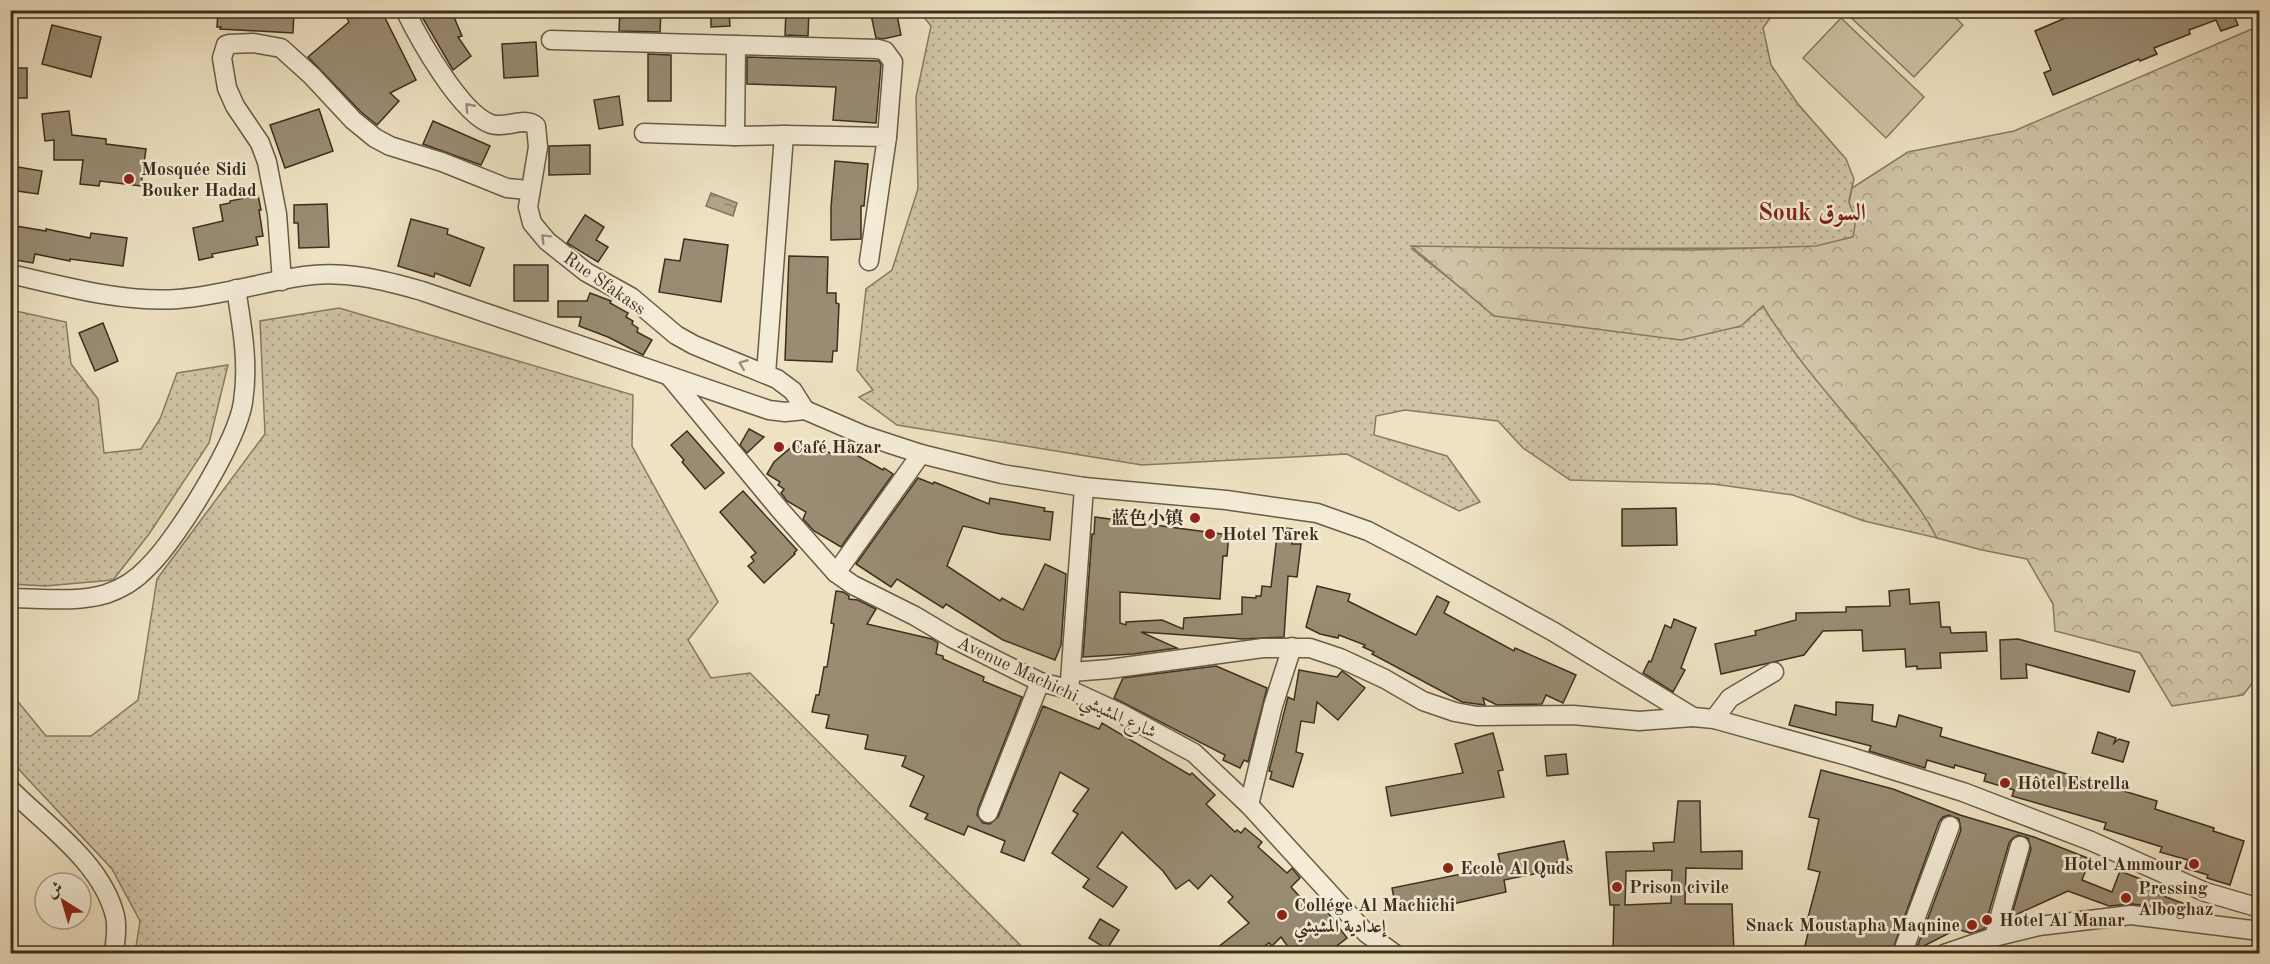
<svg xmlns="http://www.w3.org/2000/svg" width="2270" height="964" font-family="'Old Standard TT',Amiri,'Noto Serif SC',serif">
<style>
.grass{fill:url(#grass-dots);stroke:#867a62;stroke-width:1.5}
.forest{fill:url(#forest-crowns);stroke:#867a62;stroke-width:1.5}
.pitch{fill:#d0c4a6;stroke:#867a62;stroke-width:1.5}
.water{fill:url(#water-ripples);stroke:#82765e;stroke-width:1.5}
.building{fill:#998c73;stroke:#3c2f1d;stroke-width:1.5;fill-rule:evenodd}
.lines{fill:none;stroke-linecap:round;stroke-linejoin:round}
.street-casing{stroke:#685c46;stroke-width:21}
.street{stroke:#f4ecd7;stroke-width:18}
.oneway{stroke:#988e7a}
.poi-dot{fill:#8f2418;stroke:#f4ecd7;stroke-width:2}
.labels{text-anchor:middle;stroke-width:5;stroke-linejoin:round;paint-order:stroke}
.poi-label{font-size:18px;font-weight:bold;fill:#3c2f1d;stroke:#f4ecd7;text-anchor:start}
.street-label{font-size:18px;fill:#3c2f1d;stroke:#f4ecd7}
.district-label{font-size:24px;font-weight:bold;fill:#7a1f14;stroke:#f4ecd7}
</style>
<defs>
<pattern id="grass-dots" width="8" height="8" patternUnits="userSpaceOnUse" patternTransform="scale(1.5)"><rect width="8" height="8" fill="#d0c4a6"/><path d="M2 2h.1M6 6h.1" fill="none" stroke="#aaa087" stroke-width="1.8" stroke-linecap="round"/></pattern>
<pattern id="forest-crowns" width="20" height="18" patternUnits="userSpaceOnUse" patternTransform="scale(1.5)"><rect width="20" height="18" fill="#d0c4a6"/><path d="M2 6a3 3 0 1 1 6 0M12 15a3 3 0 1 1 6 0" fill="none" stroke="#aaa087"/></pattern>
<pattern id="water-ripples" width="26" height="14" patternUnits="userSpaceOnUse" patternTransform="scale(1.5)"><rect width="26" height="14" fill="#b1a58a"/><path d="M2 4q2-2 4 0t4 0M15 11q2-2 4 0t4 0" fill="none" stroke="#918770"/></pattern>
</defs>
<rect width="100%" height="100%" fill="#eee2c2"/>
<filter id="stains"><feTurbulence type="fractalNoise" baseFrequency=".00333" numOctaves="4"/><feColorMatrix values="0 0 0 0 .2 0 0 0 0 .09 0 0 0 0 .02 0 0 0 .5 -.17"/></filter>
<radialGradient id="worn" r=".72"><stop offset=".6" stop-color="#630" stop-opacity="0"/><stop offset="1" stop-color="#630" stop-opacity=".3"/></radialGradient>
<g class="grass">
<path d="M919,11h856l-12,17 8,37 27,39 48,55 8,20 -5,21 8,19 -2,17 -39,12 -404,1 83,66 244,12 24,-21 127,163 38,51 9,18 -73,-17 -71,-26 -80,-11 -143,-4 -47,-32 -25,-27 -93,-11 -29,6 -2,19 73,21 33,46 -21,9 -112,-57 -205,11 -245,-40 -38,-28 14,-7 -16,-20 9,-81 26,-19 26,-81 -2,-92 15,-71z"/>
<path d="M339,308l294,87 -1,51 86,156 -30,38 23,38 39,-5 278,280 -585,1 -26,-7 -21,7 -261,-1 5,-32 -28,-52 -101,-108v-68l35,43h45l47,-36 19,-121 108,-145 -5,-113z"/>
<path d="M11,310l55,12 5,42 27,35 6,54 37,-4 19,-30 17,-46 51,-8 -19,78 -60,91 -36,46 -68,6 -34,-2z"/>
</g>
<path class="forest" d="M2259,26l1,647 -17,22 -71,11 -32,-53 -85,-22 -2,-27 -26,-45 -45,-9 -45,-12c-16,-31 -39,-59 -61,-86 -39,-48 -81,-93 -113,-146l-22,20 -60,14 -187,-24 -83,-70 283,4 122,-4 37,-9 3,-18 -7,-16 3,-15 56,-36 106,-21z"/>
<g class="pitch">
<path d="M1844,11h104l15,14 -49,52z"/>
<path d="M1841,18l83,79 -38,41 -83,-80z"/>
</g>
<path class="water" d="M711,193l26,10 -4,13 -27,-10z"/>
<g class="building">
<path d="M218,10h76l-1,23 -73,-4 1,-2h-4z"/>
<path d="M343,10h38l35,70 -26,13 9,8 -22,24 -16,-13 -53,-55 41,-35z"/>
<path d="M418,10h33l11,26 -4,1 13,19 -18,14z"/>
<path d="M620,10h41l-1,22 -41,-1z"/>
<path d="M711,10h18l1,16 -19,1z"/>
<path d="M786,10h23l-1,26 -23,-1z"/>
<path d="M870,10h26l5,25 -18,4 -7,-1z"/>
<path d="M2084,10h153l-4,3 5,12 -17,6 -5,-11 -27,10 1,4 -36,14 3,6 -17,7 -1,-2 -86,36 -9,-22 7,-3 -16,-39z"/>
<path d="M52,25l49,12 -10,40 -49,-13z"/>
<path d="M536,42l2,34 -34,2 -2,-34z"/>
<path d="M648,54l23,1v46h-23z"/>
<path d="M747,57l132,4 2,4 -5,58 -43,-3 3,-33 -89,-3z"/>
<rect x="10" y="68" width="17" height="30"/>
<path d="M619,96l4,29 -24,4 -5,-29z"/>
<path d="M319,109l14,42 -48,17 -15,-43z"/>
<path d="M69,111l3,24 34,4v5l40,5 -5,37 -41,-5 -1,5 -19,-2 3,-24h-29v-20l-9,1 -3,-27z"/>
<path d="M433,121l57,25 -9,19 -58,-21z"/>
<path d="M590,145v29l-41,1v-29z"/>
<path d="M835,161l33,3 -4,42h-3v33l-30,1v-33z"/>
<path d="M18,167l24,4 -4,23 -28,-4v-22l8,1z"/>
<path d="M258,195l3,15h-2l4,26 -7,1 2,8 -46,9 1,3 -14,3 -6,-32 30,-7 -3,-16 10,-2v-2z"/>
<path d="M327,204l2,43 -30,1 -1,-25h-4v-18z"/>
<path d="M585,215l19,12 -8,13 12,7 -10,15 -31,-19z"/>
<path d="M411,219l37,10 -1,5 37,14 -14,38 -35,-13 -1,4 -36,-11z"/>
<path d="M10,225l36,6v-2l44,9 1,-5 36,5 -4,28 -53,-7v2l-35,-7 -2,9 -23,-4z"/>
<path d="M684,239l44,6 -7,57 -62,-10 6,-33 15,2z"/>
<path d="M789,256l39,1 -1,36h9v10l3,1 -2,47h-4l-1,11 -47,-2z"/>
<rect x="514" y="265" width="34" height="36"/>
<path d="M590,293l21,8 -1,2 18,10 -2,4 7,4 -1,3 6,4 -1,4 15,8 -9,15 -35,-18 -29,-11 2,-9h-23v-16h29z"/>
<path d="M103,323l15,38 -23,10 -16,-38z"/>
<path d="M749,429l15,8 -17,16 -7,-8z"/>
<path d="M687,431l37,42 -19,16 -23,-27 2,-2 -13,-15z"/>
<path d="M844,439l18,9 -4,8 25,14 1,-2 9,6 -52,73 -27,-16 -11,-12 3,-7 -19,-11 -6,-8 3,-4 -6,-4 2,-3 -13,-8 7,-12 21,-18 19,11 4,-7 17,7z"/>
<path d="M918,478l15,6 1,-2 55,22 1,-6 55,10 -1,3 9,1 -3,28 -49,-6 -38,-8 -16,40 53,35 2,-3 21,12 22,-46 21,10 -5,71 -6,15 -52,-20 -57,-36 -3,4 -46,-29 -6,8 -35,-23z"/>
<path d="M743,491l54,59 -3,3 1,1 -31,29 -16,-17 6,-5 -3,-4 5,-4 -36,-41z"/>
<path d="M1676,508l1,37 -55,1v-37z"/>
<path d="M1095,517l134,18 -2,21h-4l-3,43 -100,-7v31l6,2v-3l36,-2 21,9 1,-11 58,-4v-17l14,1v-2h5l1,-10 9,1 7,-60 15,2 -1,15h9l-4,33 -9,-1 -4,61 -41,2 -102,-7 36,16 -44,6 -50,3 9,-123h2z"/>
<path d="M1317,586l33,8 -2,7 68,34 21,-39 12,6 -5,11 70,38 1,-3 61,27 -13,28 -17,-8 -4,9 -45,1 -14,-7 2,7 -23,-3 -90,-48 2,-2 -11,-5 2,-2 -26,-10 -1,3 -18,-4 -14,-7z"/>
<path d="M1909,589l1,15 29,-2 2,25h9l1,6 35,-1 1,19 -47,2 1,15 -24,1v-3l-11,1 -1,-18 -42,2 -1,-21 -39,1 -19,24 -83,19 -6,-30 41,-9 -1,-4 41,-11v-7l50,-1v-5l44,-1 -1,-15z"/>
<path d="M836,591l7,1 6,4v3l9,1 18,9 -9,15 65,15 6,4 -2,11 7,2v3l41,18 -1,4 39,16 -44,112 -1,6 6,8 7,1 8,-7 45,-111 56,23 3,-6 88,52 2,-2 23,22 -9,9 29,28 2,-2 4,3 4,-5 17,14 -4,5 29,26 5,-5 8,10 -9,9 20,22 9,-7 27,36 -21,16h-33l-12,-17 -9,9 -3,-3 -15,11h-45l40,-31 -21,-21 5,-5 -22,-22 -13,14 -9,-9 -13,9 -13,-18 -41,-39 -25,35 30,20 -14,20 -30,-20 6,-8 -37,-26 26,-39 -5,-3 16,-22 -29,-17 -36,89 -23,-9 4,-11 -37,-15 -4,9 -39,-16 3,-5 -18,-8 14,-30 -22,-10 4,-10 -41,-7 3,-14 -42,-7 3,-13 -17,-3 4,-17h3l5,-28h3l7,-43 -3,-1z"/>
<path d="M1674,619l22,9 -15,40 4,2 -12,22 -30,-19 6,-12 2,1 14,-37 6,3z"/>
<path d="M2018,639l117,32 -6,21 -103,-28 1,14 -26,1 -1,-39z"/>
<path d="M1216,666l51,22 -19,74 -4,-2 -4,8 -17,-8 2,-5 -111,-57 9,-20z"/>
<path d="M1299,670l38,7 5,-6 23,17 -27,32 -21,-18 -3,21 -13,-2 -5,31 7,2 -10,33 -23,-8 2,-7 -3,-1 19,-74 6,3z"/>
<path d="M1836,702l37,3 -1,16 24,6 3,-12 43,13 -2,8 217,65 -2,8 59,19 -1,3 31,10 -14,44 -23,-7 1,-3 -23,-7 3,-8 -28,-8 2,-5 -58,-18 2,-6 -94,-27 2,-6 -30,-9 2,-7 -31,-9 -1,3 -27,-8 -2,8 -3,-1 -53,-16 2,-5 -82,-21 6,-20 41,10z"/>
<path d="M2098,732l18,6 -2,5 5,-4 10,3 -6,20 -31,-9z"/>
<path d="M1493,733l10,37 -5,1 6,26 -113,19 -5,-29 77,-14 -8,-29z"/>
<path d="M1566,754l2,20 -21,2 -2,-20z"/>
<path d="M1821,770l72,19 67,26 74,22 56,22 -8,21 30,12 8,-21 36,14 -2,5 5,2 -1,2 38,14 -1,4 -63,-8 -23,2 -41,-15 -57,26 20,-68 -3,-11 -10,-3 -5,3 -4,5 -25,86 -14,4 -13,-4 -41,21 45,-120 -2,-11 -10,-4 -6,2 -4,5 -48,132h-88l6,-25h-4l15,-57 -12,-3 11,-50 -10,-2z"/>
<path d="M1678,801h22l1,51 41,-1v18l-56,-1 -1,36h47l2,50h-121l1,-49h6h-10l-4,-53 48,-1 -1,-8 21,-1zM1672,870l-1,33 -46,2 1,-34z"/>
<path d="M1564,841l4,19 -11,2 1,7 -54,11 2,12 -67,15 -1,-8 -42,9 -4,-20 109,-22 -3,-12z"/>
<path d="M1100,919l19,11 -12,19 -18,-11z"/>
</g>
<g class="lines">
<defs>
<g id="street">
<path d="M405,10c14,29 56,104 86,114 15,5 33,-8 45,2l2,21 -10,60 4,16 15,18 39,31 45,25 45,38 18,10 83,34 16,12 12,19"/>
<path d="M551,40l327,9 7,2 8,11 -6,75"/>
<path d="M644,133l91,3 49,-1"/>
<path d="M735,136l1,-91"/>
<path d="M10,274c54,12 112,29 168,25 43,-3 84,-17 126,-23 40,-6 80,4 118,15l347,119 16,2 20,-2 58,25 58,19 81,20 82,13 142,13 91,13 51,18 46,24 140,77 139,85 21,2 137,38 112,35 128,49 114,51 55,16"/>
<path d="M282,281l-5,-67 -10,-52 -7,-19 -25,-37 -8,-18 -5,-30 4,-13 3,-1 25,-1 27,5 31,28 41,44 22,18 15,8 52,16 65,26 22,2"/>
<path d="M766,374l18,-239 103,2 -18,124"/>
<path d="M670,377l110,133 56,63 17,12 62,31 37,22 88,44 28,7 52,24 74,40 55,52 117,128 29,21"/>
<path d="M836,573l85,-119"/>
<path d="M10,598c31,0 66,5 96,-4 15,-5 31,-15 42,-27 29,-28 89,-125 95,-165 6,-38 -1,-76 -7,-113"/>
<path d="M1072,672l37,-3 154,-21h47l30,10 45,21 38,22 32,11 22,4 96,-1 66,6 54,-4"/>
<path d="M1070,681l14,-194"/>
<path d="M1714,719l16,-21 44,-26"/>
<path d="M10,789c37,37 92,74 105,127 3,12 0,26 -1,38"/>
<path d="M1249,805l24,-99 19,-59"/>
<path d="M988,813l52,-131"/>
<path d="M1994,937l26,-91"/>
<path d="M1902,954l48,-128"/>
<path d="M1944,954l50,-17 45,-11 92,-11 129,16"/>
</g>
</defs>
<use href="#street" class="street-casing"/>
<use href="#street" class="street"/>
</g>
<defs><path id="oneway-chevron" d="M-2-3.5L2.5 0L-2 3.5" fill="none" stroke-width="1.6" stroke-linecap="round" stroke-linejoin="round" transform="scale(1.5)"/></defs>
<g class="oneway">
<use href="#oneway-chevron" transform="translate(469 107) rotate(-132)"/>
<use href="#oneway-chevron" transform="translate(545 238) rotate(-135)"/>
<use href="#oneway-chevron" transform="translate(743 364) rotate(-158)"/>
</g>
<g class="poi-dot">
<circle cx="129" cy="179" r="6"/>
<circle cx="779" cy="447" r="6"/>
<circle cx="1195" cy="518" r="6"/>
<circle cx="1210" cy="534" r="6"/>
<circle cx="2005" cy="783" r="6"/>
<circle cx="2194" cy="864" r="6"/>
<circle cx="1448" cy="868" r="6"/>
<circle cx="1617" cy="887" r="6"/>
<circle cx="2126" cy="898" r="6"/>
<circle cx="1282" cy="915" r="6"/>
<circle cx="1987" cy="920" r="6"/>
<circle cx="1972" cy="925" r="6"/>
</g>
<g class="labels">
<g class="poi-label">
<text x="141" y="175">Mosquée Sidi<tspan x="141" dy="21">Bouker Hadad</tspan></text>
<text x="791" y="453">Café Hazar</text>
<text x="1183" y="524" text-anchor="end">蓝色小镇</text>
<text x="1222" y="540">Hotel Tarek</text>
<text x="2017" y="789">Hôtel Estrella</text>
<text x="2182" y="870" text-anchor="end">Hotel Ammour</text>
<text x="1460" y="874">Ecole Al Quds</text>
<text x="1629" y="893">Prison civile</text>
<text x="2138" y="894">Pressing<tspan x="2138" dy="21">Alboghaz</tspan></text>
<text x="1294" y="911">Collége Al Machichi<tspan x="1294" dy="21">إعدادية المشيشي</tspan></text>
<text x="1999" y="926">Hotel Al Manar</text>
<text x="1960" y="931" text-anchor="end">Snack Moustapha Maqnine</text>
</g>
<g class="street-label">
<text transform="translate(605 283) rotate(35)" y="6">Rue Sfakass</text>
<text transform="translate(1057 687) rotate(25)" y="6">Avenue Machichi شارع المشيشي</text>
</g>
<g class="district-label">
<text x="1812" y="220">Souk السوق</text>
</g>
</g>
<rect width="2270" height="964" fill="none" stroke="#eee2c2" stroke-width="36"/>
<rect x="12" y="12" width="2246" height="940" fill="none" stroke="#3c2f1d" stroke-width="3"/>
<rect x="18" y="18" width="2234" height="928" fill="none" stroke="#3c2f1d" stroke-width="1.5"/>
<g transform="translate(63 901) rotate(323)"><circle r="28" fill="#f4ecd7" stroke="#aaa08d" stroke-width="1.5"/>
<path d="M0-4.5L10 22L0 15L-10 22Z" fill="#8f2418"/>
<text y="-9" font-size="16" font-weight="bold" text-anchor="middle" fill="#3c2f1d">ش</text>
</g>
<rect width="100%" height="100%" filter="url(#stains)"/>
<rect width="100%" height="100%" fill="url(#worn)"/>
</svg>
